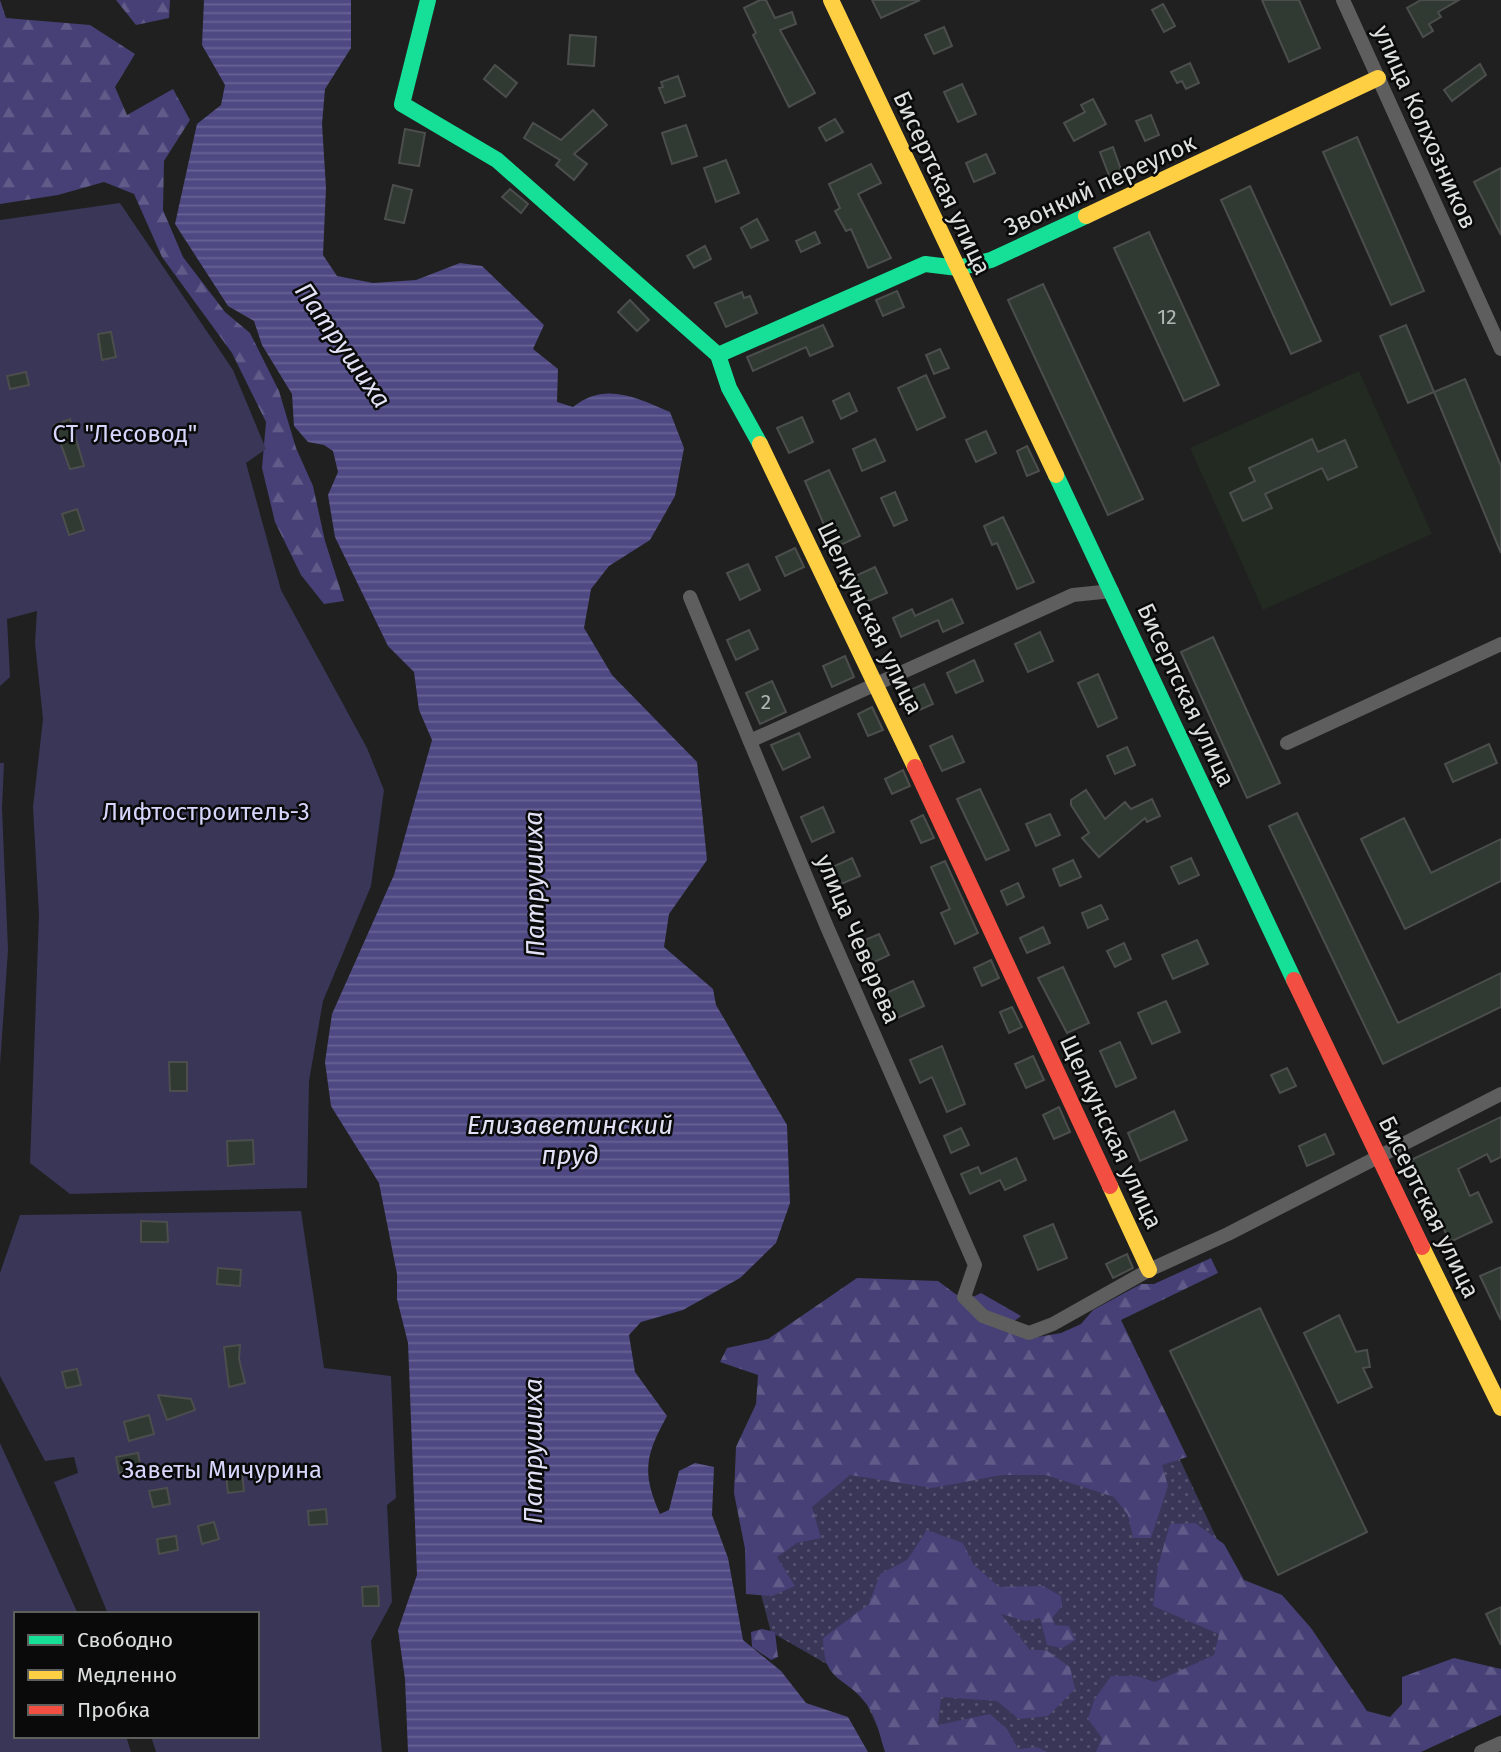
<svg xmlns="http://www.w3.org/2000/svg" width="1501" height="1752" font-family="'Fira Sans',sans-serif">
<style>
.built{fill:#222a22}
.grass{fill:url(#grass-dots)}
.forest{fill:url(#forest-firs)}
.garden{fill:#393658}
.water{fill:url(#water-rules)}
.building{fill:#303a33;stroke:#4c4e4d;stroke-width:2}
.lines{fill:none;stroke-linecap:round;stroke-linejoin:round}
.street{stroke:#5e5e5e;stroke-width:14}
.fast{stroke:#16e098;stroke-width:16}
.slow{stroke:#ffcf43;stroke-width:16}
.jam{stroke:#f24e42;stroke-width:16}
.labels{text-anchor:middle;stroke-width:5;stroke-linejoin:round;paint-order:stroke}
.number-label{font-size:21px;fill:#b2b6b3}
.street-label{font-size:24px;fill:#dde0de;stroke:#090a09}
.park-label{font-size:24px;fill:#d6d5fb;stroke:#090a09}
.water-label{font-size:26px;font-style:italic;fill:#e2e1f5;stroke:#090a09}
</style>
<defs>
<pattern id="grass-dots" width="8" height="8" patternUnits="userSpaceOnUse" patternTransform="scale(1.75)"><rect width="8" height="8" fill="#393658"/><path d="M2 2h.1M6 6h.1" fill="none" stroke="#555370" stroke-width="1.8" stroke-linecap="round"/></pattern>
<pattern id="forest-firs" width="22" height="20" patternUnits="userSpaceOnUse" patternTransform="scale(1.75)"><rect width="22" height="20" fill="#464076"/><path d="M5 1l3.5 6h-7zM16 11l3.5 6h-7z" fill="#605b89"/></pattern>
<pattern id="water-rules" width="6" height="5" patternUnits="userSpaceOnUse" patternTransform="scale(1.75)"><rect width="6" height="5" fill="#4f4983"/><path d="M0 2.5h6" fill="none" stroke="#686394"/></pattern>
</defs>
<rect width="100%" height="100%" fill="#1f201f"/>
<path class="built" d="M1359,371l73,163 -169,76 -73,-162z"/>
<path class="grass" d="M1116,1322l200,430h-427l-33,-71 -85,-49 -36,-134 9,-30z"/>
<g class="forest">
<path d="M0,0l6,18 84,7 45,29 -20,33 12,28 46,-26 17,31 -26,41 -1,49 20,47 42,55 25,21 29,58 17,57 17,38 12,55 19,60 -20,3 -23,-29 -26,-53 -13,-54 4,-46 -34,-69 -70,-96 -28,-63 -30,-12 -46,13 -58,9z"/>
<path d="M116,0h54l-1,18 -33,7z"/>
<path d="M1211,1258l7,15 -97,47 66,137 -25,8 6,21 -17,52h-18l-5,-23 -14,-18 -68,-22h-44l-70,13 -82,-13 -38,32 9,31 -24,5 -20,14 18,29 -23,10 -26,-2 -1,-45 -11,-56 2,-46 20,-43 2,-29 -38,-13 7,-14 41,-9 89,-61 81,3 27,20 16,-8 40,23 -8,6 13,17 35,-6 20,-9 12,-14 48,-26h13z"/>
<path d="M1195,1523l29,21 20,36 38,15 29,33 56,83 23,6 12,-13v-27l52,-19 47,11v46l-80,37h-325l6,-14 -14,-19 6,-19 17,-24h26l18,6 59,-27 5,-21 -66,-28 5,-40 12,-42z"/>
<path d="M927,1530l36,13 10,21 26,23 44,-1 18,10 1,10 -10,12 3,7 14,1 7,14 -14,8 -15,-3 -7,-27 -14,3 -25,-7 29,36h16l24,17 5,22 -27,27 -29,3 -22,-18 -56,-4 -3,28 52,-11 17,15 11,20 19,-2 10,5h-162c-5,-14 -8,-34 -17,-46 -23,-32 -44,-21 -45,-68l46,-34 11,-30 27,-14z"/>
<path d="M762,1629l13,3 3,25 -7,3 -19,-13 -1,-15z"/>
</g>
<g class="garden">
<path d="M120,203l113,167 33,79 -20,14 35,127 86,158 17,42 -13,96 -48,115 -14,80 -2,107 -237,6 -40,-31 9,-248 -6,-108 10,-88 -8,-76 2,-32 -30,8 3,58 -10,9v-466z"/>
<path d="M0,763h4l-2,45 6,142 -8,115z"/>
<path d="M301,1211l23,157 67,8 5,122 -9,7 5,97 -21,39 11,111h-226l-5,-16h106v-122h-149l-54,-132 24,-9 -4,-16 -29,4 -45,-85v-103l20,-58z"/>
<path d="M0,1443l78,171h-62v122h110l5,16h-131z"/>
</g>
<path class="water" d="M204,0h147v48l-26,41 -3,35 4,64 -3,67 14,21 36,7 43,-3 44,-17 22,3 62,59 -11,24 25,20 -1,33 16,5c32,-26 64,-9 97,5l14,36 -9,48 -25,44 -41,26 -18,23 -7,39 28,47 85,87 10,98 -38,54 -5,33 49,42 3,16 71,120 3,78 -14,40 -36,35 -57,32 -42,12 -12,13 6,37 32,44c-21,38 -26,56 -7,98l9,-4 10,-39 16,-8 19,4 -2,48 16,43 15,82 38,31 25,32 42,14 20,35h-460l-3,-73 -7,-49 19,-55 -9,-232 -11,-44v-25l-18,-91 -48,-77 -6,-44 7,-48 62,-139 38,-135 -13,-30 -5,-38 -26,-26 -53,-109 -7,-42 10,-23 -5,-21 -9,-6 -16,-3 -14,-16 -2,-32 -30,-49 -8,-24 -26,-15 -53,-82 22,-100 24,-19 4,-20 -23,-40z"/>
<g class="building">
<path d="M760,0h6l9,18 17,-6 4,12 -16,6 35,63 -26,14 -36,-72 3,-2 -12,-25z"/>
<path d="M872,0h48l-39,18z"/>
<path d="M1262,0h37l21,48 -31,14z"/>
<path d="M1421,0h38l-21,12 3,5 -12,7 4,7 -10,6 -16,-29z"/>
<path d="M1163,4l12,22 -11,6 -12,-22z"/>
<path d="M944,27l8,19 -18,8 -9,-19z"/>
<path d="M570,35l26,2 -2,29 -26,-2z"/>
<path d="M1190,63l9,20 -13,6 -4,-8 -5,2 -6,-11z"/>
<path d="M1480,64l6,11 -34,26 -8,-11z"/>
<path d="M495,65l22,18 -11,14 -22,-18z"/>
<path d="M678,76l7,20 -20,7 -6,-15 4,-1 -2,-5z"/>
<path d="M962,84l14,30 -18,8 -14,-30z"/>
<path d="M1093,99l13,25 -32,17 -10,-18 21,-11 -4,-7z"/>
<path d="M593,110l14,15 -33,29 13,10 -13,16 -18,-15 4,-5 -36,-22 9,-15 28,17z"/>
<path d="M1151,115l8,20 -14,6 -9,-20z"/>
<path d="M835,119l8,13 -17,9 -7,-13z"/>
<path d="M686,125l11,31 -25,8 -10,-31z"/>
<path d="M405,129l20,4 -6,33 -20,-3z"/>
<path d="M1357,137l67,154 -33,14 -68,-153z"/>
<path d="M1113,147l12,34 -12,5 -13,-34z"/>
<path d="M986,154l9,19 -21,9 -8,-19z"/>
<path d="M726,160l13,33 -23,9 -12,-34z"/>
<path d="M871,164l10,19 -23,11 33,64 -23,10 -17,-39 -5,2 -11,-20 5,-3 -11,-24z"/>
<path d="M1501,168v67l-27,-53z"/>
<path d="M393,185l19,5 -8,33 -19,-4z"/>
<path d="M1250,186l71,155 -30,13 -70,-154z"/>
<path d="M510,189l18,15 -7,9 -19,-16z"/>
<path d="M757,219l11,21 -17,8 -10,-20z"/>
<path d="M815,232l5,11 -19,9 -5,-11z"/>
<path d="M1149,232l70,153 -35,16 -70,-153z"/>
<path d="M705,246l6,13 -17,9 -7,-12z"/>
<path d="M1043,284l100,215 -35,16 -100,-215z"/>
<path d="M897,291l7,16 -21,9 -7,-16z"/>
<path d="M742,292l2,6 6,-2 7,17 -31,14 -11,-24z"/>
<path d="M630,300l19,20 -12,11 -19,-19z"/>
<path d="M823,325l10,21 -23,10 -4,-9 -53,24 -6,-14z"/>
<path d="M1406,325l28,67 -26,11 -28,-67z"/>
<path d="M111,332l5,25 -14,3 -4,-26z"/>
<path d="M940,349l9,19 -15,6 -8,-19z"/>
<path d="M26,372l3,13 -19,4 -3,-13z"/>
<path d="M926,375l19,42 -28,13 -19,-42z"/>
<path d="M1465,379l36,87v87l-67,-161z"/>
<path d="M849,393l8,18 -16,8 -8,-18z"/>
<path d="M802,417l11,25 -24,11 -12,-25z"/>
<path d="M70,419l14,47 -14,3 -16,-44z"/>
<path d="M986,431l10,22 -20,9 -10,-22z"/>
<path d="M875,439l10,22 -23,10 -9,-22z"/>
<path d="M1312,439l6,13 27,-12 12,27 -29,13 -6,-12 -57,26 7,14 -29,13 -13,-28 25,-12 -6,-13z"/>
<path d="M1027,446l12,25 -12,5 -10,-25z"/>
<path d="M829,470l31,66 -26,12 -29,-67z"/>
<path d="M895,492l12,28 -13,6 -13,-28z"/>
<path d="M77,509l7,21 -15,5 -7,-21z"/>
<path d="M1003,517l31,65 -17,7 -20,-46 -5,2 -8,-19z"/>
<path d="M795,548l9,19 -19,9 -9,-19z"/>
<path d="M748,564l12,26 -20,10 -13,-27z"/>
<path d="M875,567l12,26 -23,10 -11,-26z"/>
<path d="M952,599l11,24 -20,9 -5,-12 -37,17 -8,-19 19,-9 3,7z"/>
<path d="M749,630l9,19 -22,11 -9,-20z"/>
<path d="M1040,632l13,29 -25,11 -13,-28z"/>
<path d="M1213,637l67,146 -33,15 -66,-146z"/>
<path d="M845,656l9,21 -22,10 -9,-21z"/>
<path d="M974,660l9,21 -27,12 -9,-20z"/>
<path d="M1098,674l19,44 -19,9 -20,-44z"/>
<path d="M772,681l14,31 -26,12 -14,-31z"/>
<path d="M924,684l9,20 -25,11 -9,-20z"/>
<path d="M872,707l11,23 -15,6 -10,-22z"/>
<path d="M799,733l11,24 -27,13 -12,-25z"/>
<path d="M952,736l12,26 -22,9 -12,-25z"/>
<path d="M1489,744l8,19 -44,19 -8,-18z"/>
<path d="M1127,747l8,18 -20,9 -8,-18z"/>
<path d="M903,770l7,16 -18,8 -7,-15z"/>
<path d="M980,789l29,61 -23,10 -29,-61z"/>
<path d="M1086,790l19,29 20,-17 6,7 21,-10 8,17 -13,6 -2,-4 -46,39 -17,-19 7,-5 -18,-28v-5z"/>
<path d="M823,807l11,25 -22,10 -11,-25z"/>
<path d="M1297,813l101,210 103,-50v34l-118,57 -114,-238z"/>
<path d="M1050,814l10,21 -24,11 -10,-22z"/>
<path d="M923,815l11,23 -13,5 -10,-22z"/>
<path d="M1404,818l27,55 70,-34v42l-96,48 -44,-90z"/>
<path d="M852,858l8,18 -26,11 -8,-17z"/>
<path d="M1191,858l8,17 -20,9 -8,-17z"/>
<path d="M1073,860l8,17 -21,9 -7,-17z"/>
<path d="M945,861l33,72 -23,11 -14,-31 9,-4 -19,-42z"/>
<path d="M1018,883l6,14 -17,8 -6,-14z"/>
<path d="M1101,905l7,14 -20,9 -6,-15z"/>
<path d="M1043,927l7,16 -23,10 -7,-15z"/>
<path d="M879,934l10,21 -21,10 -10,-22z"/>
<path d="M1197,940l11,24 -35,15 -11,-24z"/>
<path d="M1124,943l7,16 -16,8 -8,-16z"/>
<path d="M991,960l8,18 -17,8 -8,-18z"/>
<path d="M1063,967l26,56 -22,10 -29,-55z"/>
<path d="M913,981l11,25 -29,13 -11,-25z"/>
<path d="M1166,1001l14,31 -28,12 -14,-31z"/>
<path d="M1012,1007l10,20 -13,6 -9,-21z"/>
<path d="M1120,1042l16,36 -20,9 -16,-36z"/>
<path d="M942,1046l23,58 -18,8 -15,-35 -12,6 -10,-23z"/>
<path d="M1033,1056l11,24 -18,8 -11,-24z"/>
<path d="M169,1062h18v29h-17z"/>
<path d="M1287,1068l9,18 -16,7 -9,-18z"/>
<path d="M1059,1107l11,25 -16,7 -11,-24z"/>
<path d="M1174,1111l13,29 -47,21 -12,-28z"/>
<path d="M1501,1117v40l-10,5 -4,-8 -29,15 12,27 8,-4 14,30 -42,20 -39,-82z"/>
<path d="M961,1128l8,17 -18,8 -7,-17z"/>
<path d="M1325,1134l9,20 -27,12 -8,-20z"/>
<path d="M253,1140l1,24 -26,2 -1,-25z"/>
<path d="M1016,1158l10,22 -21,10 -5,-10 -30,14 -9,-20 17,-7 3,7z"/>
<path d="M141,1221l26,1 1,20h-27z"/>
<path d="M1053,1224l14,34 -29,12 -14,-34z"/>
<path d="M1127,1254l6,14 -20,10 -7,-14z"/>
<path d="M1501,1267v53l-21,-44z"/>
<path d="M218,1268l23,2 -1,16 -23,-2z"/>
<path d="M1260,1308l107,224 -89,43 -108,-224z"/>
<path d="M1339,1315l17,37 11,-2 3,17 -7,1 9,19 -34,16 -34,-70z"/>
<path d="M240,1345l-1,14 6,24 -16,4 -5,-40z"/>
<path d="M77,1369l4,16 -15,3 -4,-16z"/>
<path d="M158,1395l33,4 4,11 -28,10z"/>
<path d="M149,1415l5,19 -25,7 -5,-19z"/>
<path d="M138,1453l3,16 -22,4 -3,-16z"/>
<path d="M242,1473l2,18 -16,2 -2,-18z"/>
<path d="M167,1488l3,16 -17,3 -4,-16z"/>
<path d="M326,1509l1,15 -18,1 -1,-14z"/>
<path d="M214,1522l5,17 -17,5 -4,-18z"/>
<path d="M176,1536l2,14 -19,4 -2,-15z"/>
<path d="M378,1586l1,20h-16l-1,-19z"/>
<path d="M1501,1607v38l-15,-31z"/>
</g>
<g class="lines">
<g class="street">
<path d="M1343,0l158,349"/>
<path d="M690,597l137,330 148,338 -11,32 19,19 46,17 24,-9 96,-54 79,-36 273,-140"/>
<path d="M750,741l323,-146 39,-4"/>
<path d="M1287,743l214,-99"/>
<path d="M1481,1752l20,-9"/>
</g>
<g class="fast">
<path d="M428,0l-26,104 95,56 221,195 11,33 31,56"/>
<path d="M718,355l207,-91 33,4 33,-8 95,-44"/>
<path d="M1056,475l238,505"/>
</g>
<g class="slow">
<path d="M831,0l225,475"/>
<path d="M1086,216l292,-138"/>
<path d="M760,444l155,323"/>
<path d="M1110,1186l39,84"/>
<path d="M1422,1247l79,161"/>
</g>
<g class="jam">
<path d="M915,767l195,419"/>
<path d="M1294,980l128,267"/>
</g>
</g>
<g class="labels">
<g class="number-label">
<text x="1167" y="324">12</text>
<text x="766" y="709">2</text>
</g>
<g class="street-label">
<text transform="translate(1425 127) rotate(66)" y="8">улица Колхозников</text>
<text transform="translate(942 183) rotate(65)" y="8">Бисертская улица</text>
<text transform="translate(1100 185) rotate(-25)" y="8">Звонкий переулок</text>
<text transform="translate(870 618) rotate(64)" y="8">Щелкунская улица</text>
<text transform="translate(1186 695) rotate(65)" y="8">Бисертская улица</text>
<text transform="translate(858 939) rotate(67)" y="8">улица Чеверева</text>
<text transform="translate(1111 1132) rotate(65)" y="8">Щелкунская улица</text>
<text transform="translate(1429 1207) rotate(64)" y="8">Бисертская улица</text>
</g>
<g class="park-label">
<text x="125" y="442">СТ "Лесовод"</text>
<text x="206" y="820">Лифтостроитель-3</text>
<text x="222" y="1478">Заветы Мичурина</text>
</g>
<g class="water-label">
<text transform="translate(343 345) rotate(55)" y="9">Патрушиха</text>
<text transform="translate(534 884) rotate(-91)" y="9">Патрушиха</text>
<text x="570" y="1134">Елизаветинский<tspan x="570" dy="30">пруд</tspan></text>
<text transform="translate(533 1451) rotate(-90)" y="9">Патрушиха</text>
</g>
</g>
<rect x="14" y="1612" width="245" height="126" fill="#090a09" stroke="#5e605e" stroke-width="2"/>
<rect x="28" y="1635" width="35" height="10" fill="#16e098" stroke="#5e605e" stroke-width="2"/>
<text x="77" y="1647" font-size="21" fill="#dde0de">Свободно</text>
<rect x="28" y="1670" width="35" height="10" fill="#ffcf43" stroke="#5e605e" stroke-width="2"/>
<text x="77" y="1682" font-size="21" fill="#dde0de">Медленно</text>
<rect x="28" y="1705" width="35" height="10" fill="#f24e42" stroke="#5e605e" stroke-width="2"/>
<text x="77" y="1717" font-size="21" fill="#dde0de">Пробка</text>
</svg>
